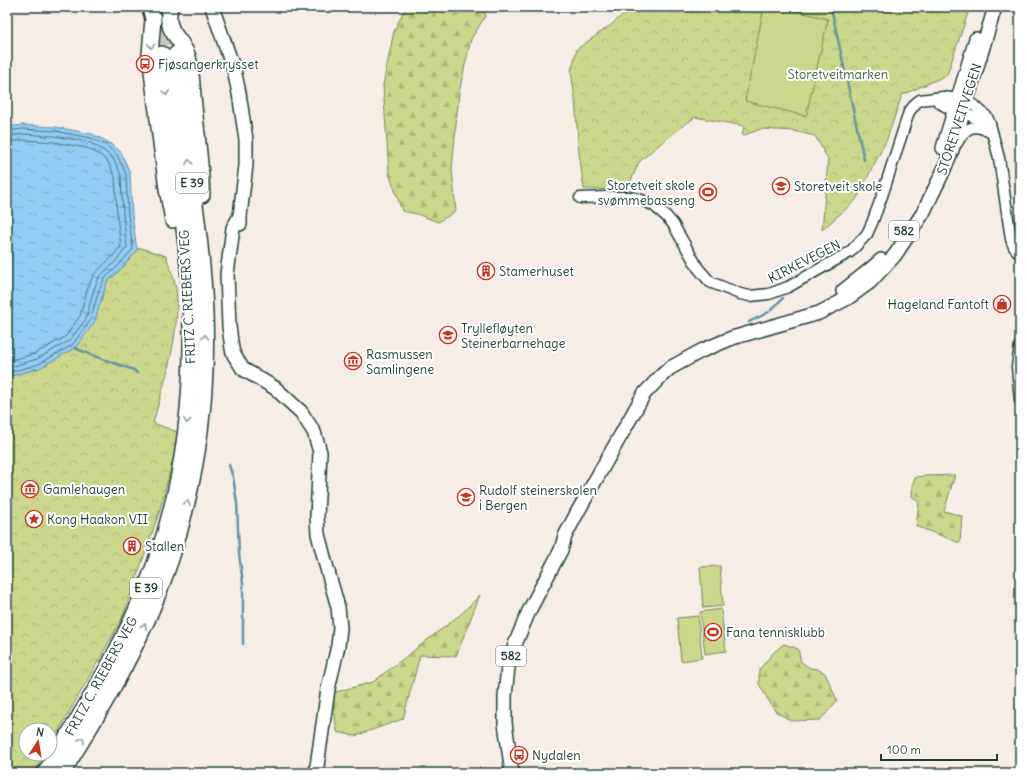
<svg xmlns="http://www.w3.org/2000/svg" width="1027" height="780" font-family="Delius,sans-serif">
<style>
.forest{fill:url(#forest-firs);stroke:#758a5f}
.park{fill:url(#park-crowns);stroke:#758a5f}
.pitch{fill:#cbd78a;stroke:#758a5f}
.water{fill:url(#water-ripples);stroke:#6593a7}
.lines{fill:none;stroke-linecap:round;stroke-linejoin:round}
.shore{stroke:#4d7680;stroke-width:1}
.stream{stroke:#6593a7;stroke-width:2.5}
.highway-tunnel{stroke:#cccac3;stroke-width:15;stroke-dasharray:15 8;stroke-linecap:butt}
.minor-casing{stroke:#1f3d34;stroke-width:13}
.major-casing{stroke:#1f3d34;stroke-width:16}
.highway-casing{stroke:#1f3d34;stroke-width:18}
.minor{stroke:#fff;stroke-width:10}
.major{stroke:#fff;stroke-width:13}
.highway{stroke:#fff;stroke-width:15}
.oneway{stroke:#8f9e9a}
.labels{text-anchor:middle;stroke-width:4;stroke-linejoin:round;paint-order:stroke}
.shield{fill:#fff;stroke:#627771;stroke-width:1}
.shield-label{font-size:12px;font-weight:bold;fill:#1f3d34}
.poi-label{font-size:13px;fill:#1f3d34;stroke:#fff;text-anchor:start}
.park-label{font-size:13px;fill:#4a644a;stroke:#fff}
.street-label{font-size:13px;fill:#1f3d34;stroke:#fff}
</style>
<defs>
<pattern id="forest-firs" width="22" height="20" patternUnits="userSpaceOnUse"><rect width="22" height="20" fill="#cbd78a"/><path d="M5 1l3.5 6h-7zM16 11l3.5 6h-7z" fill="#aeb978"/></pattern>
<pattern id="park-crowns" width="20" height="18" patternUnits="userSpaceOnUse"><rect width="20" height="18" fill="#cbd78a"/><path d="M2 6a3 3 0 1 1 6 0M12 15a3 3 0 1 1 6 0" fill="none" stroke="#aeb978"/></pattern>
<pattern id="water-ripples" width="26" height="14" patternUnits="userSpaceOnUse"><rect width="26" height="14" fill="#93ccf3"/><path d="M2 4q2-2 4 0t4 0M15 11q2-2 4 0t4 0" fill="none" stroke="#77a7c6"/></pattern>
</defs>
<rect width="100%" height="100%" fill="#f7ede7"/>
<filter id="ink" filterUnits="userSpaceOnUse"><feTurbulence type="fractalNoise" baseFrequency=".025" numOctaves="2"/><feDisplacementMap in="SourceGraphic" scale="8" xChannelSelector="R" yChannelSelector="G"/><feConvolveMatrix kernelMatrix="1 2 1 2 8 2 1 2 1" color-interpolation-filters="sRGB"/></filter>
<g filter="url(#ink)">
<g class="forest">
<path d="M406,7h74l6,8 -15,24 -12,53 -7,77 4,42 -18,11 -21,-8 -15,-3 -13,-38 -6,-88 11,-54z"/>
<path d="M955,475l-11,36 18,5 -2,27 -44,-17 3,-23 -7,-7v-11l4,-8 7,-1z"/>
<path d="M480,595l-24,61 -36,-1 -17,64 -48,17 -18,-4 -5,-39 41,-11 88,-68z"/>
<path d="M784,644l14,5 3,13 9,6 7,1 8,4 12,27 -6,8 -11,12 -29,1 -16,-10 -16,-27v-14l15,-18z"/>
</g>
<g class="park">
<path d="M631,7h339l-23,68 -45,20 -15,44 -31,61 -34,30 6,-71 -13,-23 -21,-5 -33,-2 -19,7 2,-10 -49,-9 -34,26 -22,19 -12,28 -43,-1 -5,-36 -4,-54 -4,-28 6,-22 34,-24z"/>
<path d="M141,248l25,8c5,14 11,29 11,44 1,42 -13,83 -24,123l27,10 -20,77 -38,109 -72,127v-16h-24v24h19l-11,19h-27v-396l33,-9 62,-73 5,-13 15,-14 14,-17 1,-2z"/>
</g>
<g class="pitch">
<path d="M764,7h16l48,12 -22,97 -61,-15z"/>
<path d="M720,566l3,40 -20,2 -3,-41z"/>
<path d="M721,609l5,42 -21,3 -5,-42z"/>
<path d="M698,616l4,42 -21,3 -4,-43z"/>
</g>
<path class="water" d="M22,125l34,2 36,7 16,8 13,10 9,21 2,42 5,34v2l-15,17 -15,14 -13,41 -19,25 -35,20 -33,9v-250z"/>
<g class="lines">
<g class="shore">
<path d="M7,131l16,-2 32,2 36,7 15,7 11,10 9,19 2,41 5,34 -14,16 -15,14 -6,14 -8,28 -18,24 -33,19 -32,9"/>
<path d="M7,136l16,-2 31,2 35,6 14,8 10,8 8,17 2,41 4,31 -11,14 -17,16 -6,15 -7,27 -17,22 -32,18 -30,9"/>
<path d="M7,142l16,-2 31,2 33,6 13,7 8,7 7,14 2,40 4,30 -9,11 -18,17 -7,16 -7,26 -15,21 -31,17 -27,7"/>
</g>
<g class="stream">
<path d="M831,7l33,153"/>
<path d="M771,310l12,-12"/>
<path d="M749,322l20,-10"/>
<path d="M75,348l19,8 40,14 3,3"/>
<path d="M229,465l4,12 4,26 2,51 4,29v61"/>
</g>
<path class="highway-tunnel" d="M160,7l2,47"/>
<defs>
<g id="minor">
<path d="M935,98c10,12 23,12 36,18 8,3 14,8 20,15"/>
<path d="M957,143c9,-16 16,-20 33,-11"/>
<path d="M580,198l26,-1h24l9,2 14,6 13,11 7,8 25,44 12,14 30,12 10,2 19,-2 19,-7 62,-35 17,-18 5,-11 10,-27 27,-84 7,-9 4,-3 23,-3 15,2 16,6 13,12 3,7 9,34 12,81 3,8 6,7"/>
<path d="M1020,345l-3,22 3,33"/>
</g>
<g id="major">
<path d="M212,7l22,63 5,23 7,47v25l-6,51v8"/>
<path d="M943,148l33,-109"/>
<path d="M240,216l-7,12 -6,46 2,52 3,23 2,6 9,14 32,19 26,24 13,20 6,20 -3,65 1,17 8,31 12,42 2,21 -2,18 -10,43 -12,84"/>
<path d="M843,291l29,-23 9,-8"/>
<path d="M512,773l-7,-50v-27l3,-29 8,-25 13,-31 32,-61 4,-14 12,-23 67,-119 17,-18 9,-8 31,-17 31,-13 87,-25 29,-15 22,-16 25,-27 28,-42 19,-39 10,-24 43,-143"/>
</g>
<g id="highway">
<path d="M150,7l3,12 -3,35 4,34 13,101 6,31"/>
<path d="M170,7c-6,26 11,29 18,50 4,15 4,33 6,49 3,30 7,59 8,89"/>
<path d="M45,773c32,-52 64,-103 89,-158 49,-105 63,-221 55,-336 -5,-75 -21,-150 -27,-225"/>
<path d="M62,773c31,-50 62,-101 86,-155 43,-97 61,-200 57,-305 -3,-87 -22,-173 -29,-259"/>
</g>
</defs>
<use href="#minor" class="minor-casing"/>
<use href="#major" class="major-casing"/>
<use href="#highway" class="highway-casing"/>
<use href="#minor" class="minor"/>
<use href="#major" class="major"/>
<use href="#highway" class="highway"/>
</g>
<defs><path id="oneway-chevron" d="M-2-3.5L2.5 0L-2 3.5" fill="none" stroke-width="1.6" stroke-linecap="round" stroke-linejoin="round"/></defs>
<g class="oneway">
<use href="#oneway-chevron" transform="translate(151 46) rotate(95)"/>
<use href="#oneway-chevron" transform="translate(166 93) rotate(83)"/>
<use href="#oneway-chevron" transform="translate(189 162) rotate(-98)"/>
<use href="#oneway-chevron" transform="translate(205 337) rotate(-91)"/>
<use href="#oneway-chevron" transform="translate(187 421) rotate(96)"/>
<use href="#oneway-chevron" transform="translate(187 503) rotate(-76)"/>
<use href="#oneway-chevron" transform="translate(144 626) rotate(-64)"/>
<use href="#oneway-chevron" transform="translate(82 740) rotate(-59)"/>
</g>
</g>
<defs>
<symbol id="bus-ring" viewBox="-11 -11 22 22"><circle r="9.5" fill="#fff" stroke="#c8321e" stroke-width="1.5"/><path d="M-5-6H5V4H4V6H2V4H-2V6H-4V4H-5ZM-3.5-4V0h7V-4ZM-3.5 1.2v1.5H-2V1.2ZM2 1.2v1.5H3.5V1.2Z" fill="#c8321e"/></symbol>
<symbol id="school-ring" viewBox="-11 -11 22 22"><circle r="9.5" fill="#fff" stroke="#c8321e" stroke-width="1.5"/><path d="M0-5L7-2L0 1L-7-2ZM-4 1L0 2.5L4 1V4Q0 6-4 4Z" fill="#c8321e"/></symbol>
<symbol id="stadium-ring" viewBox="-11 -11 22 22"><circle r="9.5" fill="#fff" stroke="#c8321e" stroke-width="1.5"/><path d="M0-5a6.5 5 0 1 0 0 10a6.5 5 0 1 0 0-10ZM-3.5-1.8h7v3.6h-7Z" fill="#c8321e"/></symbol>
<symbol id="building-ring" viewBox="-11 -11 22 22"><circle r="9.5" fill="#fff" stroke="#c8321e" stroke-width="1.5"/><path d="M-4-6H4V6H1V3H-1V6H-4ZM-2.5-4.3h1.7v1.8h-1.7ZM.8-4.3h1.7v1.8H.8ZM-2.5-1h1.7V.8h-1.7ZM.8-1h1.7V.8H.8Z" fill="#c8321e"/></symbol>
<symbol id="shop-ring" viewBox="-11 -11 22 22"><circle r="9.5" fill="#fff" stroke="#c8321e" stroke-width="1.5"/><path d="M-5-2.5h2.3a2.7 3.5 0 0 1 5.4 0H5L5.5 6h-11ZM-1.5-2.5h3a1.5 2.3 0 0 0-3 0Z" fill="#c8321e"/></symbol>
<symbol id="museum-ring" viewBox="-11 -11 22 22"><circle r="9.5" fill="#fff" stroke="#c8321e" stroke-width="1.5"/><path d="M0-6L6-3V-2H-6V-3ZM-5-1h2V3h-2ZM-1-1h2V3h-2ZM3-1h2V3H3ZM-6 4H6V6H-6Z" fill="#c8321e"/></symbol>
<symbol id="sight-ring" viewBox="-11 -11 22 22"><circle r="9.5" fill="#fff" stroke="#c8321e" stroke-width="1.5"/><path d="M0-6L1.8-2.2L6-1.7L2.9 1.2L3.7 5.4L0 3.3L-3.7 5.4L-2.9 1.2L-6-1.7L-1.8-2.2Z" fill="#c8321e"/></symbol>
</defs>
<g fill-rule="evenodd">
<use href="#bus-ring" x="135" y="54" width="20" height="20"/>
<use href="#school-ring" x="771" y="176" width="20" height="20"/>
<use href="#stadium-ring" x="698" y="182" width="20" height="20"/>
<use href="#building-ring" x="476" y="261" width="20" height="20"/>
<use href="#shop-ring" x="992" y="294" width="20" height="20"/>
<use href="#school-ring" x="438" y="325" width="20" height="20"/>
<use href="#museum-ring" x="343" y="351" width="20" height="20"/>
<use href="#museum-ring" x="20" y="479" width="20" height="20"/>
<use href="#school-ring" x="456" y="487" width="20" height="20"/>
<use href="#sight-ring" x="24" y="509" width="20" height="20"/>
<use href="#building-ring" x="122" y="536" width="20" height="20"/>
<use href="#stadium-ring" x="703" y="622" width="20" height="20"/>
<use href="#bus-ring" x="509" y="745" width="20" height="20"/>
</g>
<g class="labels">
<g class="shield">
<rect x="176" y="173" width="32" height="20" rx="3"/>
<rect x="889" y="221" width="30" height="20" rx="3"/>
<rect x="130" y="578" width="32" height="20" rx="3"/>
<rect x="496" y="646" width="30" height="20" rx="3"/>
</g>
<g class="shield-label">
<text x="192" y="187">E 39</text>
<text x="904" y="235">582</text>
<text x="146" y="592">E 39</text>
<text x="511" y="660">582</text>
</g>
<g class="poi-label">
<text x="158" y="69">Fjøsangerkrysset</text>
<text x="695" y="190" text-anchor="end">Storetveit skole<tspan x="695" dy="15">svømmebasseng</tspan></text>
<text x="794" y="191">Storetveit skole</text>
<text x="499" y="276">Stamerhuset</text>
<text x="989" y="309" text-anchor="end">Hageland Fantoft</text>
<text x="461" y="333">Tryllefløyten<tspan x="461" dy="15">Steinerbarnehage</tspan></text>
<text x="366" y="359">Rasmussen<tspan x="366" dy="15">Samlingene</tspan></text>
<text x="43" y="494">Gamlehaugen</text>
<text x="479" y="495">Rudolf steinerskolen<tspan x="479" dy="15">i Bergen</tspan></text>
<text x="47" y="524">Kong Haakon VII</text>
<text x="145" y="551">Stallen</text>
<text x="726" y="637">Fana tennisklubb</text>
<text x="532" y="760">Nydalen</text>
</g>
<g class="park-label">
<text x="838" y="79">Storetveitmarken</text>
</g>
<g class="street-label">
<text transform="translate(959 119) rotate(-72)" y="5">STORETVEITVEGEN</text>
<text transform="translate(804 261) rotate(-27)" y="5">KIRKEVEGEN</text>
<text transform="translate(187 297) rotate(-93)" y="5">FRITZ C. RIEBERS VEG</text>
<text transform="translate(101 676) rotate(-61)" y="5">FRITZ C. RIEBERS VEG</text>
</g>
</g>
<rect width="1027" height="780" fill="none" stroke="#fff" stroke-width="24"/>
<rect x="12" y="12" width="1003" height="756" fill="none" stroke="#1f3d34" stroke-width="1.5" filter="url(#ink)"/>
<g transform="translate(38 742) rotate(12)"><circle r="19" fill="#ffffff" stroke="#a5b1ae"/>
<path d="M0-3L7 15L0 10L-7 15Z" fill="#c8321e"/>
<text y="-6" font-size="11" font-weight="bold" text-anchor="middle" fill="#1f3d34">N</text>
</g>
<path d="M881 754v6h116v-6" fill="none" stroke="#1f3d34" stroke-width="2"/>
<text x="887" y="754" font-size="12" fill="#1f3d34" stroke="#ffffff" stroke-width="3" paint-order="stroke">100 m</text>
</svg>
